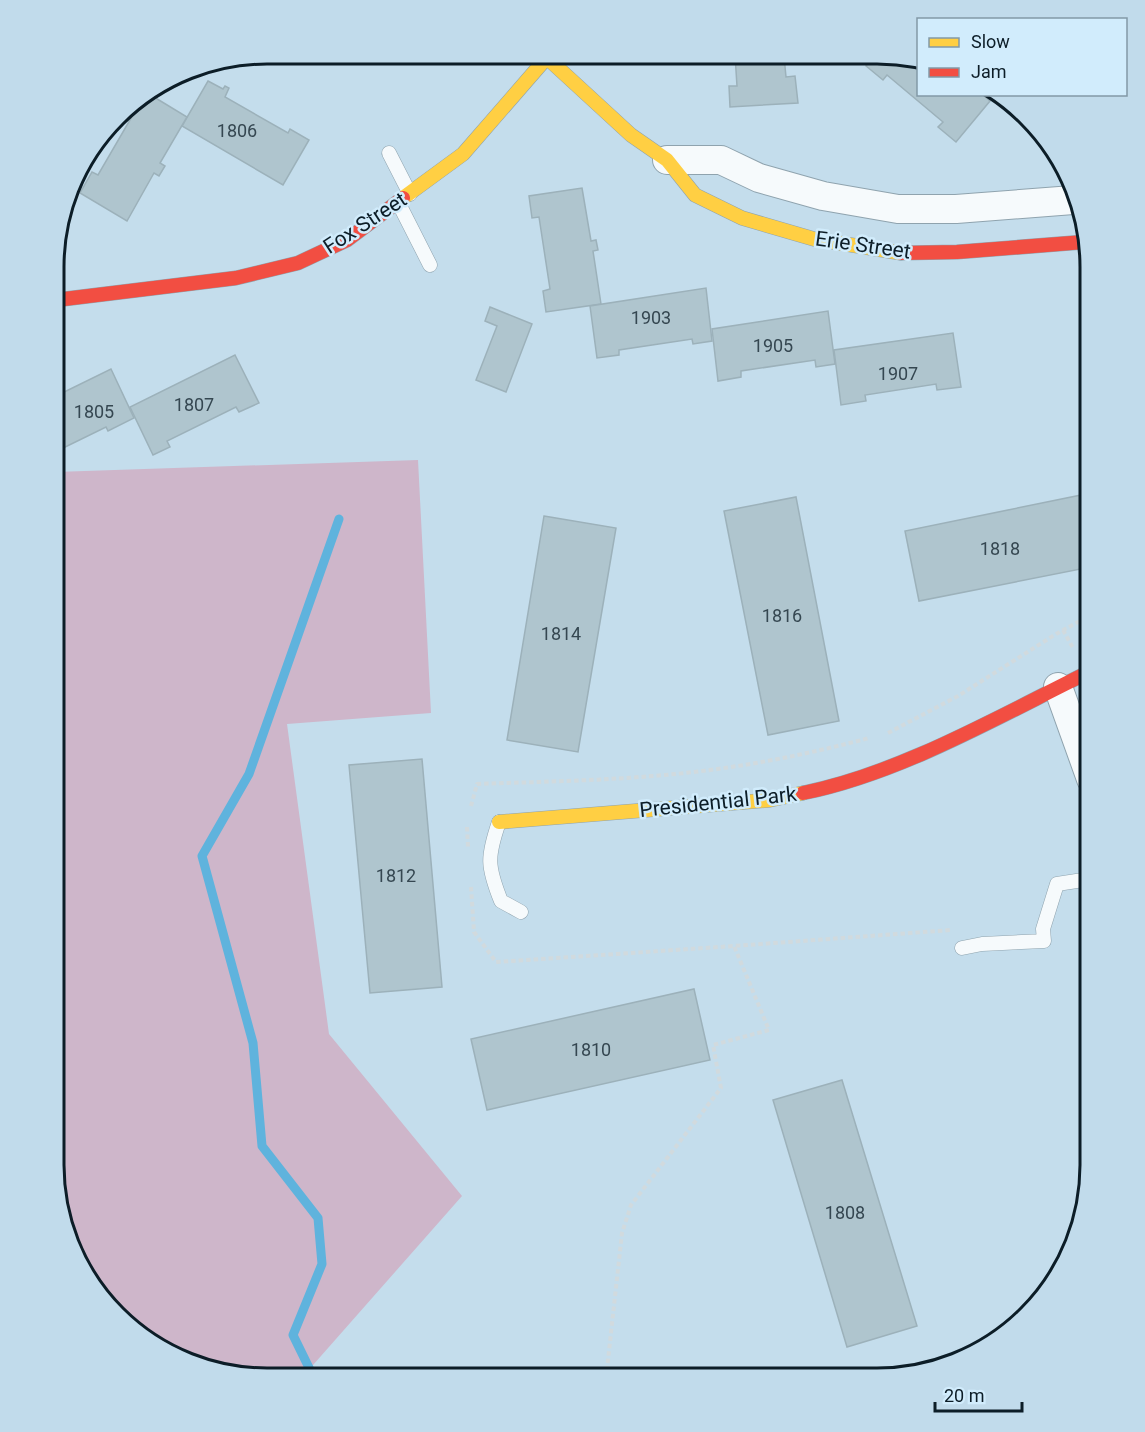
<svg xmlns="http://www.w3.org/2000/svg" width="1145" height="1432" font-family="Roboto,sans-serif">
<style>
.green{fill:#ceb6ca}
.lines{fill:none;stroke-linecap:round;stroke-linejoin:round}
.stream{stroke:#5fb3dd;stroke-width:9}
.building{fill:#afc5ce;stroke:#9cb1ba;stroke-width:1.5}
.lane-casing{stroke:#8fa3ae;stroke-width:15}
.street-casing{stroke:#8fa3ae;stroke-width:30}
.slow-casing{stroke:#8fa3ae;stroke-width:15}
.jam-casing{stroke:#8fa3ae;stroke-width:15}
.path{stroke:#d1dade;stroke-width:4;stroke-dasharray:4.5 3;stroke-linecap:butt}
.lane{stroke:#f6fafc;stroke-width:14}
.street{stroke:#f6fafc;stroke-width:28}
.slow{stroke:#ffcf43;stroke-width:14}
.jam{stroke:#f24e42;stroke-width:14}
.labels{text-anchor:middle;stroke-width:5;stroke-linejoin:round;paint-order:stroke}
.number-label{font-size:18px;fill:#354751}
.street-label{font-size:21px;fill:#0c1d27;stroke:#d1ecfc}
.rim{fill:none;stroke:#0c1d27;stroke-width:3}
</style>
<rect width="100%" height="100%" fill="#c4ddec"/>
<path class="green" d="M418,460l13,253 -144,11 42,310 133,162 -156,177 -19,5h-34l-104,-36 -67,-71 -28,-106 1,-693z"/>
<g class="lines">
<path class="stream" d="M314,1378l-21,-43 29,-71 -4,-46 -56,-72 -9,-103 -51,-187 47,-82 90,-255"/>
</g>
<g class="building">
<path d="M735,55l49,1 2,21 9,-1 3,27 -68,4 -1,-21h8z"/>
<path d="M874,56h32l12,5v33h64l8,7 -34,41 -18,-15 5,-5 -56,-47 -4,5 -17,-14z"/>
<path d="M208,81l15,8 2,-3 4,2 -4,9 63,36 2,-4 19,11 -26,45 -101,-59z"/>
<path d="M149,94l38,23 -27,46 5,3 -6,10 -5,-3 -27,48 -47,-28 12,-21 6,3 36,-62 -5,-2 4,-8z"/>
<path d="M582,188l9,53 5,-1 2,10 -5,1 8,53 -55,8 -3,-21 7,-2 -11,-72 -7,1 -3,-22z"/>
<path d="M706,288l6,53 -19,3 -1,-5 -73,11v5l-22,3 -7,-52z"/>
<path d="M490,307l42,17 -26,68 -30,-12 21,-54 -12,-5z"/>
<path d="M828,311l7,53 -19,3 -1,-7 -74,11v6l-23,4 -6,-52z"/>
<path d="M953,333l8,54 -24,3 -1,-6 -71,11 1,6 -25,4 -7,-55z"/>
<path d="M235,355l24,48 -20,9 -3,-5 -69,34 3,6 -17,8 -23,-48z"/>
<path d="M111,369l23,49 -26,13 -2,-4 -51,25 1,-56z"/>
<path d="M1091,493v74l-172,34 -14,-70z"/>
<path d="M796,497l43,224 -71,14 -44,-224z"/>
<path d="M544,516l72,12 -38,224 -71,-12z"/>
<path d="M422,759l20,228 -72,6 -21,-228z"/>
<path d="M694,989l16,71 -223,50 -16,-71z"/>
<path d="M842,1080l75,246 -70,21 -74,-247z"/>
</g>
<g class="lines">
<defs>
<g id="lane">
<path d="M389,153l21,41"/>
<path d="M398,202l32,63"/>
<path d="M499,822c-12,35 -12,44 2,79l20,11"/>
<path d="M962,948l20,-4 62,-3 -1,-12 14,-45 26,-4 8,-4"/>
</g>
<g id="street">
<path d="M667,160h54l38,18 64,18 75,13h58l117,-9"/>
<path d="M1058,687l33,92"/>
</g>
<g id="slow">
<path d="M544,55l87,80 36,25 28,35 47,23 72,21 87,14"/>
<path d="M403,198l60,-44 86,-99"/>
<path d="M499,822l271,-22 33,-7"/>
</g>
<g id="jam">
<path d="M901,253l56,-1 127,-10"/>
<path d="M56,300l180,-22 62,-15 49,-23 56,-42"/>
<path d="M803,793c99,-20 198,-78 288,-122"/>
</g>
</defs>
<use href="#lane" class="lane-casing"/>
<use href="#street" class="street-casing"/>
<use href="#slow" class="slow-casing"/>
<use href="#jam" class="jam-casing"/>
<g class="path">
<path d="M1063,630l10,18"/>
<path d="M888,733l70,-37 98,-62 35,-19"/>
<path d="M471,806l6,-22c84,-3 170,-4 254,-17 47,-7 93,-17 138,-29"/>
<path d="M467,827l1,20"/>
<path d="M471,887l3,45 22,30 238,-16"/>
<path d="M606,1378l16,-145 9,-28 90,-117 -8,-43 56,-15 -35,-84 217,-16"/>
</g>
<use href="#lane" class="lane"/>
<use href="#street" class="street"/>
<use href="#slow" class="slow"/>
<use href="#jam" class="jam"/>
</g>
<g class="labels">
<g class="number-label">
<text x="237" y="137">1806</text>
<text x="651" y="324">1903</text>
<text x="773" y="352">1905</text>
<text x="898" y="380">1907</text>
<text x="194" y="411">1807</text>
<text x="94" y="418">1805</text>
<text x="1000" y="555">1818</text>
<text x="782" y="622">1816</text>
<text x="561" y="640">1814</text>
<text x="396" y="882">1812</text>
<text x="591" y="1056">1810</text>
<text x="845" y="1219">1808</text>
</g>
<g class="street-label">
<text transform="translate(365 223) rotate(-33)" y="7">Fox Street</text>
<text transform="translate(863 245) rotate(8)" y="7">Erie Street</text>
<text transform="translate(718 802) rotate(-6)" y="7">Presidential Park</text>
</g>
</g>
<path d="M0 0H1145V1432H0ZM267 64H877A203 203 0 0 1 1080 267V1165A203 203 0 0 1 877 1368H267A203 203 0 0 1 64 1165V267A203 203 0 0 1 267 64Z" fill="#c1dbeb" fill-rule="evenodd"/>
<path class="rim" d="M267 64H877A203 203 0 0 1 1080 267V1165A203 203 0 0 1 877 1368H267A203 203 0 0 1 64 1165V267A203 203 0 0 1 267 64Z"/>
<rect x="917" y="18" width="210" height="78" fill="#d1ecfc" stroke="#8299a7" stroke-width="1.5"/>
<rect x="929" y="38" width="30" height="9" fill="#ffcf43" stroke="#8299a7" stroke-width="1.5"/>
<text x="971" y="48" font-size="18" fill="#0c1d27">Slow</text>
<rect x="929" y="68" width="30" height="9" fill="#f24e42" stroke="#8299a7" stroke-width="1.5"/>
<text x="971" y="78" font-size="18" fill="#0c1d27">Jam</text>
<path d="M935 1402v9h87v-9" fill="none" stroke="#0c1d27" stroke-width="3"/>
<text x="944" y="1402" font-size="18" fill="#0c1d27" stroke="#d1ecfc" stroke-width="4.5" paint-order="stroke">20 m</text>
</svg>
